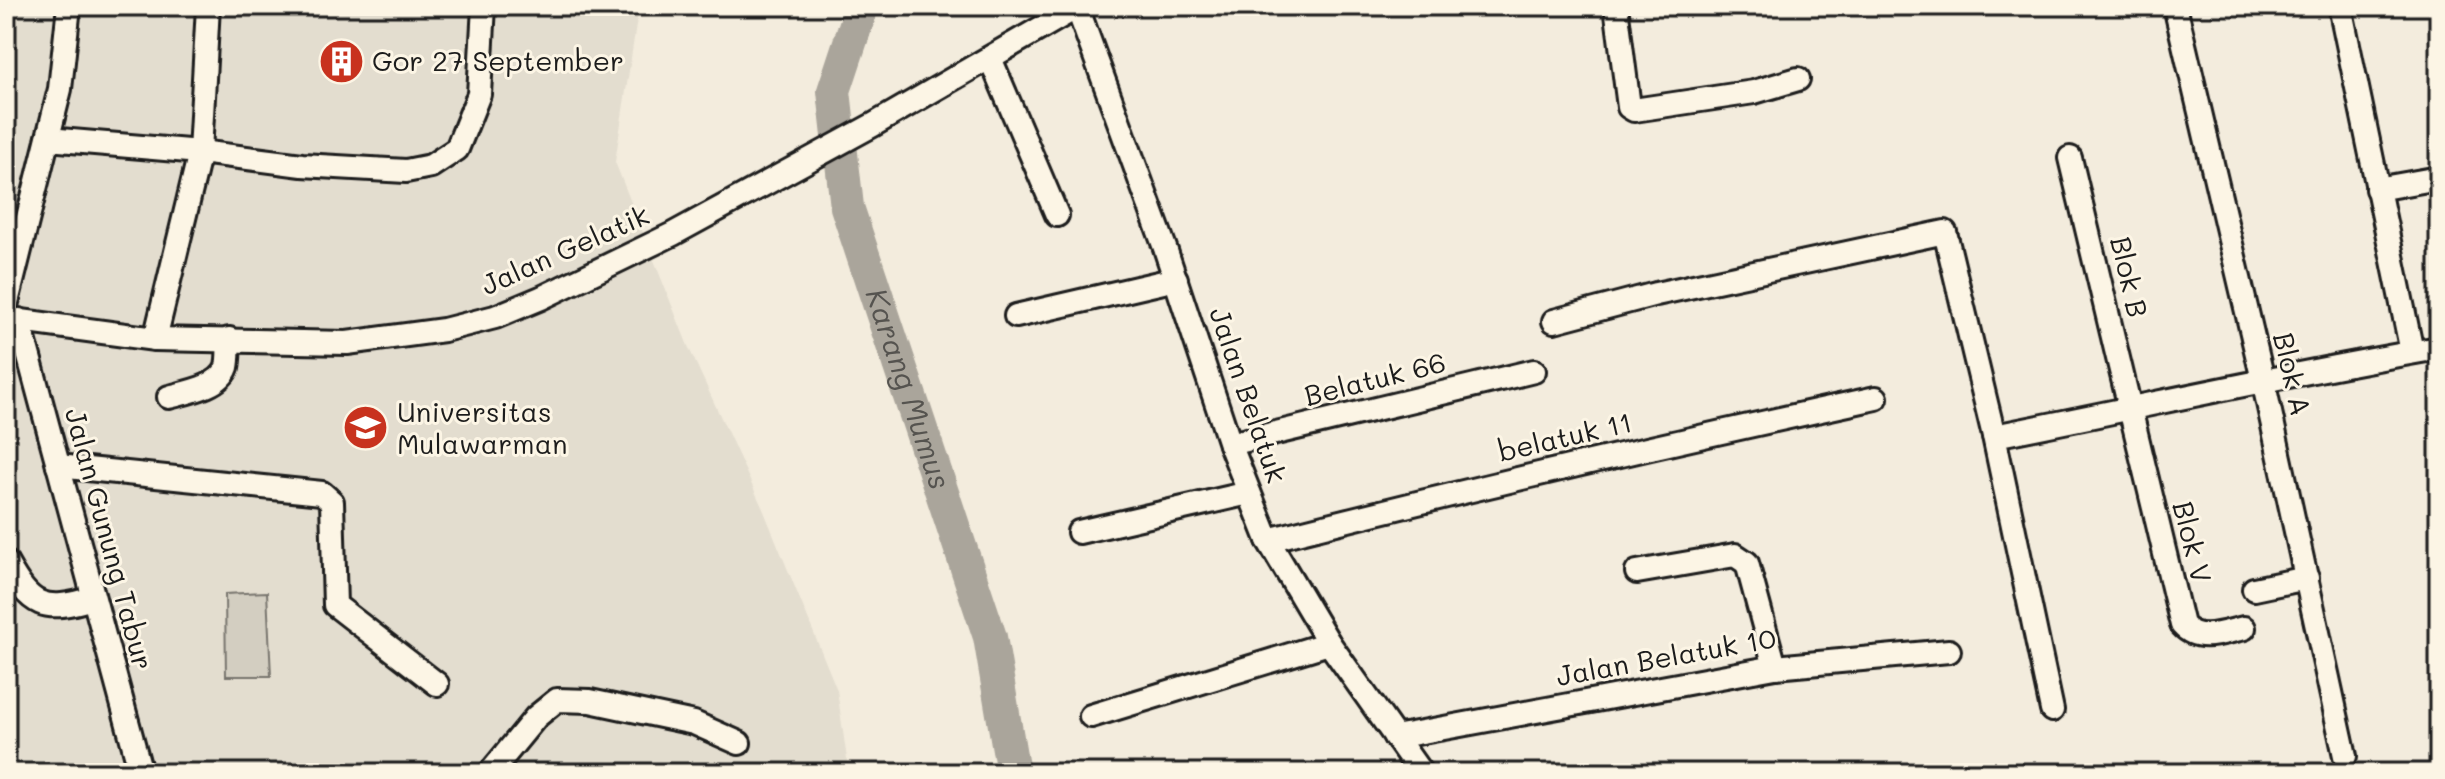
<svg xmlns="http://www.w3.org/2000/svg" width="2445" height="779" font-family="Mali,sans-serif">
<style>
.built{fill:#e3ddcf}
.green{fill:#d3cec1;stroke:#78756e;stroke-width:2}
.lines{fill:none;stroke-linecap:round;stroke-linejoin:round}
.river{stroke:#aaa59b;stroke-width:34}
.minor-casing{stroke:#1c1c1c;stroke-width:28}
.minor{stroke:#fcf5e5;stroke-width:22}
.labels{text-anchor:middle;stroke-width:6;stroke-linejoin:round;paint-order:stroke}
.poi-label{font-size:28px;fill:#1c1c1c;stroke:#fcf5e5;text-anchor:start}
.street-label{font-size:28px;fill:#1c1c1c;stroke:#fcf5e5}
.water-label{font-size:30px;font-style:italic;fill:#55534f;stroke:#fcf5e5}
</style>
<rect width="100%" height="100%" fill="#f3ecdd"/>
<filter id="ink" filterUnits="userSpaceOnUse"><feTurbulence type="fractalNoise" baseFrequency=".0125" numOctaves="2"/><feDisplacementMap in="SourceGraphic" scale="16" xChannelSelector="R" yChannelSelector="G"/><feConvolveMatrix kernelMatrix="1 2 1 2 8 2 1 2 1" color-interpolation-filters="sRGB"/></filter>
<g filter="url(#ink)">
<path class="built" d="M6,6h633l-24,156 73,184 75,163 74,181 12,83h-843z"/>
<path class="green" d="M267,592l4,84h-45l-1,-82z"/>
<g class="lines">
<path class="river" id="s1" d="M862,6l-28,85 13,116 143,430 23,136"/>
<defs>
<g id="minor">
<path d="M1616,6l13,101 5,3 120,-18 44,-13"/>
<path d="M2175,6l88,374 82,376"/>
<path d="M2340,6l72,346"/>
<path d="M1077,7l88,241 65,196 38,96 61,103 92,130"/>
<path d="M990,58l67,157"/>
<path d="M48,139l152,13 102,13 104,6 25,-5 26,-17 22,-55 5,-88"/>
<path d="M2070,158l112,467c16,18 40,8 62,3"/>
<path d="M2377,189l62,-11"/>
<path d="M6,306l54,-217 9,-83"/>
<path d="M1016,316l160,-37"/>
<path d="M6,319l149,20 192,4 97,-13 51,-13 46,-19 132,-64 200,-109 206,-119"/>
<path d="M19,320l122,453"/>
<path d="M1554,321l102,-27 289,-62 49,204 58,274"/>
<path d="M155,339l45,-187 8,-146"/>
<path d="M169,397c18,-5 51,-10 58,-30 2,-9 1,-19 2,-28"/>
<path d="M1994,436c148,-29 296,-63 445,-88"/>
<path d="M1230,444l304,-73"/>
<path d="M58,466l264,27 10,9 3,103 102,79"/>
<path d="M1079,532l170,-39"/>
<path d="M1268,540c202,-51 404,-98 608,-142"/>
<path d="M6,562c25,45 37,51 87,36"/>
<path d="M1637,572l98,-17 12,8 28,104"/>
<path d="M2254,589l53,-11"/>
<path d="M1091,716l238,-73"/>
<path d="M1395,737l380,-70 174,-16"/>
<path d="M490,773l46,-56 21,-17 33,1 104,22 45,20"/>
</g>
</defs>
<use href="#minor" class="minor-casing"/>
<use href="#minor" class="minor"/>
</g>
</g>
<defs>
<symbol id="building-disc" viewBox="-11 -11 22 22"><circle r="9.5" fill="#c8321e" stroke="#fcf5e5"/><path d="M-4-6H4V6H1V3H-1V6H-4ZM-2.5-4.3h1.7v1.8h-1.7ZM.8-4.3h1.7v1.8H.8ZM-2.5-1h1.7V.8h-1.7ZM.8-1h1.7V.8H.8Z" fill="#fff"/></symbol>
<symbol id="university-disc" viewBox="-11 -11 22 22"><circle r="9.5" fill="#c8321e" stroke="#fcf5e5"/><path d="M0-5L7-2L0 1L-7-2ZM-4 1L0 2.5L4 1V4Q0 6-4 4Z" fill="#fff"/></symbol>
</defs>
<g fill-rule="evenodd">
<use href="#building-disc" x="316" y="36" width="51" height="51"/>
<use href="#university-disc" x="340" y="402" width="51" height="51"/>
</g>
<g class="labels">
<g class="poi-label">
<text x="372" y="71">Gor 27 September</text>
<text x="397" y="422">Universitas<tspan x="397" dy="32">Mulawarman</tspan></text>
</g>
<g class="street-label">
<text transform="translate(565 250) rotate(-24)" y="10">Jalan Gelatik</text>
<text transform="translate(2129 277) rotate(77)" y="10">Blok B</text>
<text transform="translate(2292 374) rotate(77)" y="10">Blok A</text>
<text transform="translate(1375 379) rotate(-14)" y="10">Belatuk 66</text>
<text transform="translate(1248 395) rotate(71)" y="10">Jalan Belatuk</text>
<text transform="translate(1565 437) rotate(-13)" y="10">belatuk 11</text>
<text transform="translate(109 539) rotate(75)" y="10">Jalan Gunung Tabur</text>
<text transform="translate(2192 542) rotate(76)" y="10">Blok V</text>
<text transform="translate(1666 657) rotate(-10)" y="10">Jalan Belatuk 10</text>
</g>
<g class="water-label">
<text dy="10" stroke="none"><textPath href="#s1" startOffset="398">Karang Mumus</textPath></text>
</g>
</g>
<rect width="2445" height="779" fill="none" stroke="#fcf5e5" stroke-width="32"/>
<rect x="16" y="16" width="2413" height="747" fill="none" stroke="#1c1c1c" stroke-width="3" filter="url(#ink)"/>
</svg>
